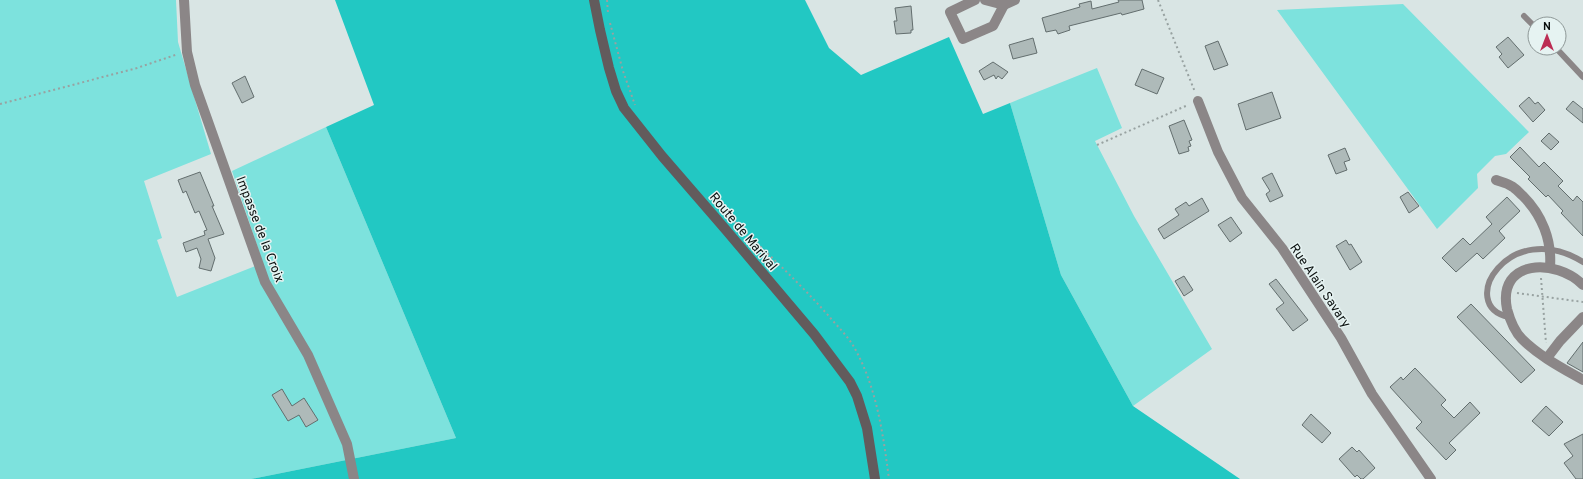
<svg xmlns="http://www.w3.org/2000/svg" width="1583" height="479" font-family="Overpass,sans-serif">
<style>
.green{fill:#7de2dd}
.forest{fill:#22c8c3}
.building{fill:#aebab9;stroke:#636e6e}
.lines{fill:none;stroke-linecap:round;stroke-linejoin:round}
.path{stroke:#98a2a1;stroke-width:2;stroke-dasharray:2 3;stroke-linecap:butt}
.service{stroke:#8b8687;stroke-width:6}
.minor{stroke:#8b8687;stroke-width:10}
.secondary{stroke:#625b5c;stroke-width:10}
.labels{text-anchor:middle;stroke-width:3;stroke-linejoin:round;paint-order:stroke}
.street-label{font-size:13px;fill:#0a0f0e;stroke:#e6f3f2}
</style>
<rect width="100%" height="100%" fill="#d9e5e4"/>
<g class="green">
<path d="M0,0h176l2,42 33,112 -67,27 18,57 -5,2 20,57 86,-34 -31,-92 94,-44 130,311 -205,41h-251z"/>
<path d="M1403,4l126,128 -23,22 -11,2 -18,18 1,14 -41,41 -160,-219z"/>
<path d="M1097,68l25,60 -27,13 39,75 78,133 -79,57 -72,-131 -51,-172z"/>
</g>
<path class="forest" d="M335,0h470l24,48 32,27 88,-38 34,77 27,-11 51,172 72,131 107,73h-989l205,-41 -130,-311 48,-22z"/>
<g class="building">
<path d="M1118,0h24l2,9 -22,6 -1,-2 -52,13 1,4 -12,4 -2,-4 -10,2 -4,-14 38,-11 -1,-3 12,-3 1,8 27,-7z"/>
<path d="M911,6l2,24h-2v3l-15,1 -2,-13h3l-2,-13z"/>
<path d="M1508,37l16,18 -16,13 -9,-11 3,-3 -6,-7z"/>
<path d="M1033,38l4,15 -24,6 -4,-14z"/>
<path d="M1218,41l10,24 -14,5 -9,-24z"/>
<path d="M993,62l15,10 -6,7 -4,-3 -2,3 -2,-4 -10,5 -5,-9z"/>
<path d="M1142,69l22,9 -7,16 -22,-9z"/>
<path d="M245,76l9,21 -12,6 -10,-20z"/>
<path d="M1272,92l9,26 -35,12 -8,-26z"/>
<path d="M1529,97l6,7 3,-2 7,8 -12,12 -14,-16z"/>
<path d="M1573,101l10,8v14l-17,-14z"/>
<path d="M1184,120l8,20 -3,1 2,5 -3,1 1,4 -10,3 -10,-28z"/>
<path d="M1549,133l10,9 -8,8 -10,-9z"/>
<path d="M1520,147l19,20 5,-5 19,19 -5,5 15,15 4,-5 6,6v34l-22,-23 2,-2 -15,-16 -2,2 -18,-18 2,-2 -20,-20z"/>
<path d="M1345,148l5,12 -6,2 3,8 -11,4 -8,-19z"/>
<path d="M200,172l14,34h-2l12,28 -16,5 7,19 -4,13 -12,-3 2,-9 -4,-11 -11,4 -3,-9 22,-8 -1,-4 3,-1 -8,-19 -4,2 -9,-22 -3,2 -5,-13z"/>
<path d="M1272,173l11,23 -13,6 -4,-8 4,-3 -8,-13z"/>
<path d="M1408,192l11,14 -10,7 -9,-16z"/>
<path d="M1507,197l13,14 -21,20 6,7 -22,21 -6,-6 -21,19 -14,-14 21,-20 7,7 22,-21 -6,-7z"/>
<path d="M1202,198l7,13 -45,28 -6,-10 21,-14 -4,-6 11,-7 3,4z"/>
<path d="M1231,217l11,16 -12,9 -12,-17z"/>
<path d="M1346,240l3,5 2,-1 11,18 -12,8 -14,-24z"/>
<path d="M1184,276l9,14 -9,6 -9,-15z"/>
<path d="M1276,279l32,41 -15,11 -17,-22 8,-6 -15,-19z"/>
<path d="M1471,304l64,66 -14,13 -64,-66z"/>
<path d="M1583,342v30l-16,-9z"/>
<path d="M1415,368l31,32 -5,5 13,13 16,-16 10,11 -31,30 7,7 -10,10 -30,-32 6,-6 -32,-35 11,-10 2,3z"/>
<path d="M282,389l10,17 12,-8 14,22 -12,7 -7,-12 -11,6 -16,-26z"/>
<path d="M1546,406l17,16 -14,14 -17,-15z"/>
<path d="M1311,414l20,19 -9,10 -20,-18z"/>
<path d="M1583,434v45h-7l-12,-16 9,-7 -9,-12z"/>
<path d="M1352,447l5,5 2,-2 16,18 -12,11h-2l-4,-4 -2,2 -16,-18z"/>
</g>
<g class="lines">
<g class="path">
<path d="M607,0l1,13"/>
<path d="M1158,0l37,92"/>
<path d="M610,23l13,48 12,34"/>
<path d="M0,104l137,-36 41,-14"/>
<path d="M1097,145l91,-40"/>
<path d="M728,215c33,33 68,64 99,99 9,11 20,21 27,33 23,41 29,87 35,132"/>
<path d="M1541,278l5,65"/>
<path d="M1517,293l66,9"/>
</g>
<g class="service">
<path d="M1524,16l11,11"/>
<path d="M1556,48l27,29"/>
<path d="M1509,317c-54,-11 0,-101 74,-55"/>
</g>
<g class="minor">
<path d="M184,0l3,52 8,33 70,197 43,73 39,89 7,35"/>
<path d="M975,0l-25,12 13,27 30,-13 11,-21"/>
<path d="M985,0l19,5 11,-5"/>
<path d="M1198,101l20,51 24,46 40,50 59,90 31,56 59,85"/>
<path d="M1496,180c5,2 11,3 15,6 5,2 8,7 12,10 19,19 29,44 27,71"/>
<path d="M1583,285c-27,-27 -86,-26 -76,24 3,11 7,22 15,30 17,17 40,29 61,41"/>
<path d="M1547,358l13,-17 23,-24"/>
</g>
<path class="secondary" d="M594,0l6,30 9,38 7,23 8,17 38,48 64,74 88,104 36,48 7,14 10,32 8,51"/>
</g>
<g class="labels">
<g class="street-label">
<text transform="translate(261 229) rotate(69)" y="5">Impasse de la Croix</text>
<text transform="translate(744 231) rotate(50)" y="5">Route de Marival</text>
<text transform="translate(1321 285) rotate(56)" y="5">Rue Alain Savary</text>
</g>
</g>
<g transform="translate(1547 36)"><circle r="19" fill="#e6f3f2" stroke="#8e9897"/>
<path d="M0-3L7 15L0 10L-7 15Z" fill="#bc2d54"/>
<text y="-6" font-size="11" font-weight="bold" text-anchor="middle" fill="#0a0f0e">N</text>
</g>
</svg>
